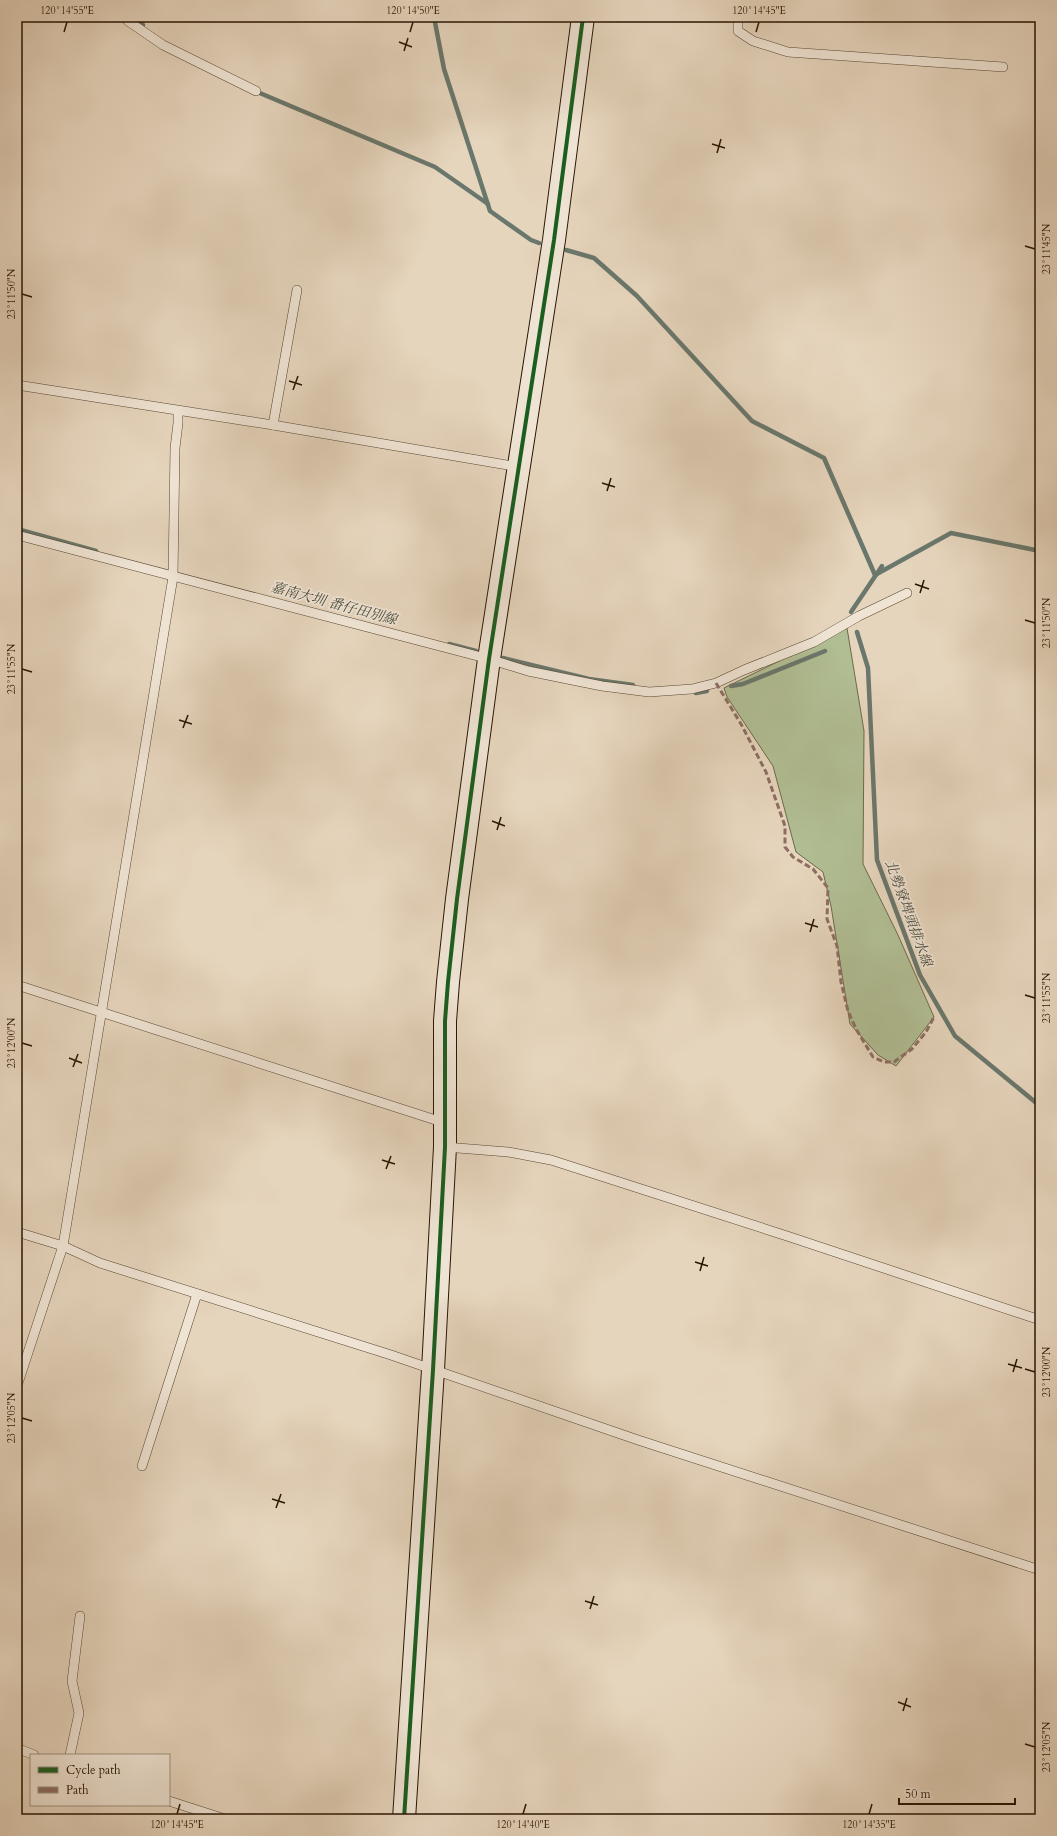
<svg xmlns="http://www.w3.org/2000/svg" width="1057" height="1836" font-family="Cardo,'Noto Serif TC',serif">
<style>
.green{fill:#b1be94;stroke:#6c6a4b}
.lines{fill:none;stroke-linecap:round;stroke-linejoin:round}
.stream{stroke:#6a776c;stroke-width:4.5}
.lane-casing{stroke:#584531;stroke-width:10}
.secondary-casing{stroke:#281502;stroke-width:24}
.lane{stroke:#efe4d4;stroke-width:9}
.secondary{stroke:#efe4d4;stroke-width:22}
.quiet{stroke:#8d6e63;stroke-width:3;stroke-dasharray:6 3;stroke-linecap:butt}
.cycleway-casing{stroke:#efe4d4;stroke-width:6}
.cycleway{stroke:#1b5e20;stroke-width:4}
.ticks{fill:none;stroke:#281502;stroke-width:1.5}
.labels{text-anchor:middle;stroke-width:3.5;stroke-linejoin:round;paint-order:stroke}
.water-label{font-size:14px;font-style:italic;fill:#4e4e40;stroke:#efe4d4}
.neatline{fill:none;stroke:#281502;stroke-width:1.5}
.ticks-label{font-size:10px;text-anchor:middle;fill:#281502}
</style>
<rect width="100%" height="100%" fill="#e6d5bd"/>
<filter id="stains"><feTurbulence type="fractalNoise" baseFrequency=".005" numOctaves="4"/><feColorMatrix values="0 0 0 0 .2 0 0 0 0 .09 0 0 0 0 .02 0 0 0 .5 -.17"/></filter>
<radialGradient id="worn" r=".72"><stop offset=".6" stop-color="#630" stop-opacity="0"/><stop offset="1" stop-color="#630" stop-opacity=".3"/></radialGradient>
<path class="green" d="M847,628l17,103 -1,133 35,71 36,82 -38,49 -18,-11 -28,-31 -19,-118 -8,-34 -27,-20 -23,-86 -46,-69 -3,-9z"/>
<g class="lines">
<g class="stream">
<path d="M134,17l9,8"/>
<path d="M434,17l10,52 46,142 41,29 8,3"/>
<path d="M255,91l180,76 53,37"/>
<path d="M566,250l28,8 43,38 115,125 72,37 51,117"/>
<path d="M17,529l79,22"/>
<path d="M875,575l76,-42 89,18"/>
<path d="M851,612l31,-46"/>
<path d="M857,632l11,36 9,192 43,115 35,61 85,70"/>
<path d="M449,644l27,7"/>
<path d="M503,658l86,21 44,6"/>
<path d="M731,686l12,-2 82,-33"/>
<path d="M696,693l11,-2"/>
</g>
<defs>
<g id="lane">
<path d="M125,17l3,4 35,24 93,46"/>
<path d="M738,19v12l15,10 35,11 215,15"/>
<path d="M17,385l256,40 246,42"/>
<path d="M273,425l24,-135"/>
<path d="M17,535l472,124 39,12 74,15 47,6 43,-3 24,-6 28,-13 70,-28 45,-26 48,-23"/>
<path d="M17,985l428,138"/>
<path d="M445,1147l63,5 43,8 236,76 253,84"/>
<path d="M17,1232l46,14 37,17 291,92 247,85 402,130"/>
<path d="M17,1386l46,-140 110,-669 2,-129 3,-25v-12"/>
<path d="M142,1466l55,-172"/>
<path d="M17,1748l17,7"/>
<path d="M70,1755l9,-42 -7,-32 8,-65"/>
<path d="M169,1801l56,18"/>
</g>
<path id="secondary" d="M404,1819l29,-449 12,-223v-126l3,-39 9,-83 32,-240 65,-419 29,-223"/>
</defs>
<use href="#lane" class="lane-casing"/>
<use href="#secondary" class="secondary-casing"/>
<use href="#lane" class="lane"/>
<use href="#secondary" class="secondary"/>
<path class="quiet" d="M716,683l25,41 25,48 19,54v21l8,10 20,12 15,19 -1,31 10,27 4,36 7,29 8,18 17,28 11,5h10l18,-13 14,-17 8,-15"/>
<defs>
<path id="cycleway" d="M404,1819l29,-449 12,-223v-126l3,-39 9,-83 32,-240 65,-419 29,-223"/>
</defs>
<use href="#cycleway" class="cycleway-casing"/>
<use href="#cycleway" class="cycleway"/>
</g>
<path class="ticks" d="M64,32l3,-10M410,32l3,-10M756,32l3,-10M399,42l13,5M404,51l4,-13M712,144l13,4M717,153l4,-14M1025,246l10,3M22,294l10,3M289,381l13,4M293,390l5,-14M602,483l13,4M607,491l4,-13M915,584l14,5M920,593l4,-13M1025,620l10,3M22,669l10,3M179,720l13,4M183,728l5,-13M492,821l13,5M497,830l4,-13M805,923l13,4M810,932l4,-13M1025,995l10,3M22,1043l10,3M69,1058l13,5M73,1067l5,-13M382,1160l13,4M386,1169l5,-13M695,1262l13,4M700,1271l4,-14M1008,1364l14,4M1025,1369l10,3M1013,1372l4,-13M22,1418l10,3M272,1499l13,4M276,1508l5,-14M585,1601l13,4M590,1609l4,-13M898,1702l13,5M903,1711l4,-13M1025,1744l10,3M177,1814l3,-10M523,1814l3,-10M869,1814l3,-10"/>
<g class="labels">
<g class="water-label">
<text transform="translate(334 603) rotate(15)" y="5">嘉南大圳 番仔田別線</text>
<text transform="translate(909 913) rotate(70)" y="5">北勢寮埤頭排水線</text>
</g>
</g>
<rect width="1057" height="1836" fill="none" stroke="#e6d5bd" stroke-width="44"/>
<rect x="30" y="1754" width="140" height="52" fill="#efe4d4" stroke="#9f9180"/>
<rect x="38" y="1767" width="20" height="6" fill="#1b5e20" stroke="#9f9180"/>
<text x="66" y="1774" font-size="12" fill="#281502">Cycle path</text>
<rect x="38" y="1787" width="20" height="6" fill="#8d6e63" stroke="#9f9180"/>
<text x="66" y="1794" font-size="12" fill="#281502">Path</text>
<path d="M899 1798v6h116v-6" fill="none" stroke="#281502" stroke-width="2"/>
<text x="905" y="1798" font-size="12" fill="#281502" stroke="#efe4d4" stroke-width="3" paint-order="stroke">50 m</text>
<rect x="22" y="22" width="1013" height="1792" class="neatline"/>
<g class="ticks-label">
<text x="67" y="14">120°14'55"E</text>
<text x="413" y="14">120°14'50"E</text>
<text x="759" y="14">120°14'45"E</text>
<text transform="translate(1046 249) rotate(-90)" y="4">23°11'45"N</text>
<text transform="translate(11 294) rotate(-90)" y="4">23°11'50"N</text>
<text transform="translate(1046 623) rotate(-90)" y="4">23°11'50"N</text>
<text transform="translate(11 669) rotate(-90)" y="4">23°11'55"N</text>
<text transform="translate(1046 998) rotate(-90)" y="4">23°11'55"N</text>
<text transform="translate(11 1043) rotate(-90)" y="4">23°12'00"N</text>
<text transform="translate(1046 1372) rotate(-90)" y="4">23°12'00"N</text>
<text transform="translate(11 1418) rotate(-90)" y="4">23°12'05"N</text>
<text transform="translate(1046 1747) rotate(-90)" y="4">23°12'05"N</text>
<text x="177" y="1828">120°14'45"E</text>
<text x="523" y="1828">120°14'40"E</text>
<text x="869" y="1828">120°14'35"E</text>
</g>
<rect width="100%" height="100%" filter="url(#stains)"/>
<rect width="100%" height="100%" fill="url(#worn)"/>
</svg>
